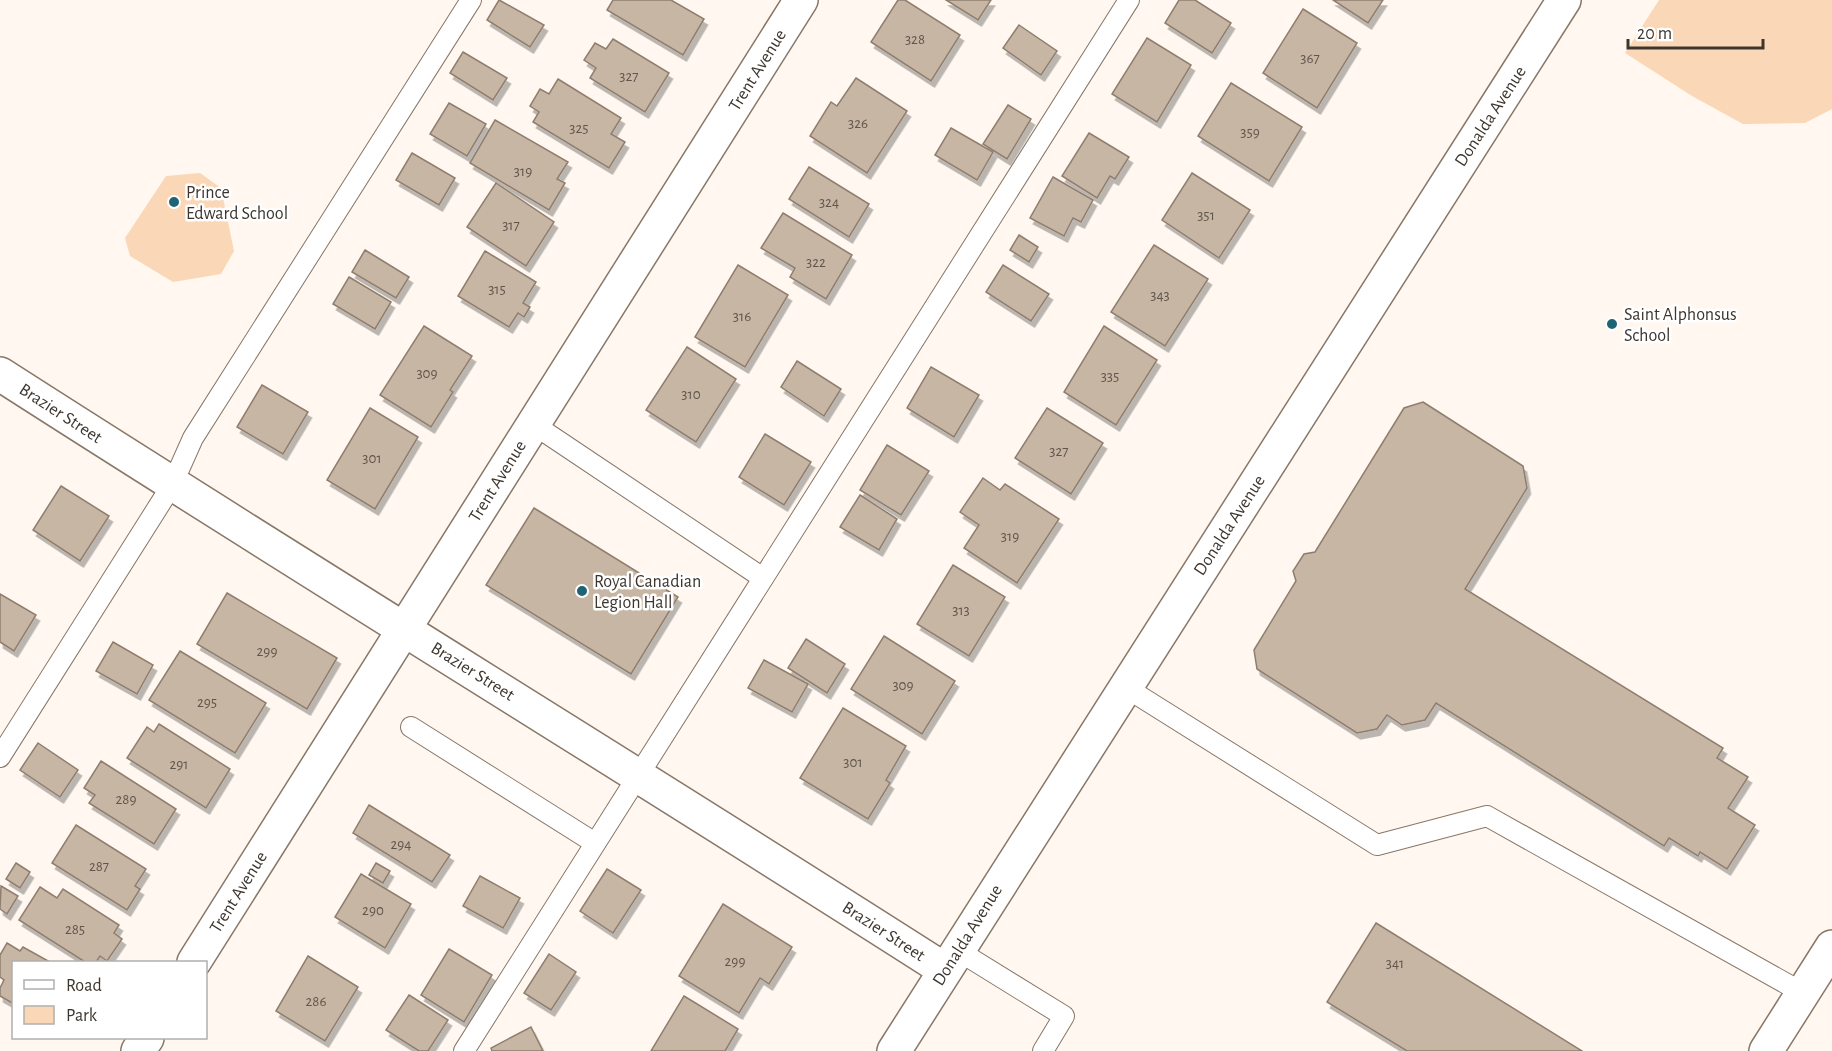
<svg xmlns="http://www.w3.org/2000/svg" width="1832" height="1051" font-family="'Alegreya Sans',sans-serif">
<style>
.green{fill:#fad8b7}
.building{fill:#c8b6a4;stroke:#8f7e6e;stroke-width:1.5;filter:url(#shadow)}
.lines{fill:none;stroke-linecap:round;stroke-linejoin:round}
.lane-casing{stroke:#887767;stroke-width:22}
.street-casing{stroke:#887767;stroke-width:36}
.secondary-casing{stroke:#887767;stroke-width:36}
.lane{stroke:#fff;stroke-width:20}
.street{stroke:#fff;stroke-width:33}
.secondary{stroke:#fff;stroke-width:33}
.poi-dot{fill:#1e6474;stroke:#fff;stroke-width:2}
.labels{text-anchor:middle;stroke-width:5;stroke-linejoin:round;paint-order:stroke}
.number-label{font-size:15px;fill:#60564c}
.street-label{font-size:18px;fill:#3d362f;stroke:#fff}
.poi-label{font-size:18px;fill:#3d362f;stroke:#fff;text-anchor:start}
</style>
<defs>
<filter id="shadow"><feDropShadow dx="3.5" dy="6" stdDeviation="0" flood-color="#0004"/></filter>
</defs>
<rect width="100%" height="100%" fill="#fff7f0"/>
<g class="green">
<path d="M1659,0h173v109l-27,14 -62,1 -51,-28 -67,-43z"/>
<path d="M200,173l21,15 13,63 -13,23 -48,8 -43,-26 -5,-18 41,-62z"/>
</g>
<g class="building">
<path d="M499,0l45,25 -14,22 -43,-27z"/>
<path d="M613,0h58l33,19 -21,36 -76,-45z"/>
<path d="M898,0h7l55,35 -29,46 -60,-39z"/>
<path d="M946,0h45l-13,20z"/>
<path d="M1179,0h16l36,23 -19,30 -47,-30z"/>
<path d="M1333,0h50l-15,23z"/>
<path d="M1303,9l54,34 -40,65 -54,-35z"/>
<path d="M1019,25l38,26 -16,24 -38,-27z"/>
<path d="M1147,38l44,27 -34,57 -45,-28z"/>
<path d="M613,39l56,34 -24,39 -55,-34 6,-10 -12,-8 11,-17 11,6z"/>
<path d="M463,52l44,26 -14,22 -43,-27z"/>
<path d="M856,78l51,33 -40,62 -57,-37 21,-34 6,4z"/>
<path d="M558,79l63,39 -10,16 14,8 -16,26 -76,-46 6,-10 -9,-6 10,-17 9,5z"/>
<path d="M1231,83l71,44 -33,54 -71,-45z"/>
<path d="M449,103l37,21 -19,32 -37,-22z"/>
<path d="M1008,105l23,14 -24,40 -24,-15z"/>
<path d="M495,120l73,42 -11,17 8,4 -16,27 -79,-47z"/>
<path d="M951,128l42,24 -16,28 -42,-25z"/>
<path d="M1089,133l40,24 -14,22 -5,-3 -13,22 -35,-22z"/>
<path d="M412,153l43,25 -16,27 -43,-25z"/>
<path d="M809,167l60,37 -20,33 -60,-38z"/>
<path d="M1192,173l58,37 -31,48 -57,-38z"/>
<path d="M1053,177l40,23 -12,22 -8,-4 -9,18 -34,-18z"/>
<path d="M496,183l58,39 -28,44 -59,-39z"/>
<path d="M783,213l69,42 -26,44 -36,-22 5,-9 -34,-20z"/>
<path d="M1019,235l19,12 -9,15 -19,-12z"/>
<path d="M1154,245l54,34 -43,67 -54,-34z"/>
<path d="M365,250l44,27 -13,21 -44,-26z"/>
<path d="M485,251l51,31 -13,21 7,4 -6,10 -6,-4 -9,14 -51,-31z"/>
<path d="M738,265l50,30 -43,72 -50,-30z"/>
<path d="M1003,265l46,29 -18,27 -45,-29z"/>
<path d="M349,277l42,25 -16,27 -42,-25z"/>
<path d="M424,326l48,30 -22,34 3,2 -22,35 -51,-32z"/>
<path d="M1104,326l53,34 -41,65 -52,-33z"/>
<path d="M687,347l49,32 -40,63 -50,-32z"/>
<path d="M797,361l44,28 -17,27 -43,-29z"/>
<path d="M931,367l48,28 -25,42 -47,-29z"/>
<path d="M262,385l46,27 -25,42 -46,-27z"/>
<path d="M1423,402l100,64 4,22 -62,101 258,159 -6,10 31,19 -20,31 27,17 -28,44 -27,-17 -2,4 -29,-18 -5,8 -228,-143 -11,17 -23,5 -15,-10 -10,14 -20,4 -100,-64 -3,-19 42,-69 -3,-10 11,-17 11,-2 89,-144z"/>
<path d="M370,408l48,29 -43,72 -48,-29z"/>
<path d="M1047,408l56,35 -32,51 -56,-36z"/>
<path d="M765,434l46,28 -27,43 -45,-28z"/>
<path d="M887,445l42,26 -28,44 -41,-25z"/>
<path d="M983,478l17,12 5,-6 54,35 -42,64 -53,-35 15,-23 -19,-13z"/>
<path d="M61,486l48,30 -29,45 -47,-31z"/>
<path d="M860,495l37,24 -18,31 -39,-23z"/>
<path d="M534,508l144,89 -47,77 -145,-89z"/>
<path d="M953,565l52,32 -36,59 -52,-32z"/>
<path d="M227,593l110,65 -30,51 -110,-65z"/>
<path d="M0,594l36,21 -22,36 -14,-9z"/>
<path d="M884,636l71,45 -33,53 -71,-45z"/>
<path d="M806,639l39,25 -18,29 -39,-25z"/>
<path d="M113,642l40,23 -16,29 -41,-23z"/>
<path d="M180,651l86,52 -31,50 -86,-53z"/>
<path d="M764,660l44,24 -16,28 -44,-24z"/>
<path d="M843,708l63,38 -20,34 4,3 -22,36 -68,-41z"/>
<path d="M159,724l71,45 -24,39 -79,-50 20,-31 7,5z"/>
<path d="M38,743l40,27 -18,27 -40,-27z"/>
<path d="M101,761l75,48 -22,35 -65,-41 6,-8 -11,-7z"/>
<path d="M369,805l81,50 -18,27 -79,-49z"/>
<path d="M76,825l70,44 -11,17 5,3 -13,21 -75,-47z"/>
<path d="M16,863l14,9 -10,16 -14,-9z"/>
<path d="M376,863l14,8 -7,12 -14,-8z"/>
<path d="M607,869l34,21 -28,43 -33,-22z"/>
<path d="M361,874l50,30 -26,44 -50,-31z"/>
<path d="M480,876l40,22 -17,30 -40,-22z"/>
<path d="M1,886l17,10 -11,18 -7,-5z"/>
<path d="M40,887l17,11 6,-9 56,36 -5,8 8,6 -15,22 -7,-5 -4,6h-11l-66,-42z"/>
<path d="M723,904l69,43 -23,37 -9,-6 -21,35 -60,-37z"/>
<path d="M1376,923l206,128h-175l-80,-49z"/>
<path d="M7,943l13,8 3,-4 27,15h-36v42l-14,-8v-8l4,-8 -4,-3v-22z"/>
<path d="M449,949l43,26 -28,47 -43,-27z"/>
<path d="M549,954l27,18 -25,38 -27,-17z"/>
<path d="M308,956l50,31 -33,54 -49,-30z"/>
<path d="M409,995l39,25 -20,31h-9l-33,-21z"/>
<path d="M684,996l54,33 -13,22h-74z"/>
<path d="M531,1027l12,24h-51l-1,-3z"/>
</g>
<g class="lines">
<defs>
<g id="lane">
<path d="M533,424l230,154"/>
<path d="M1125,687l252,158 110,-29 316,177"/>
<path d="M411,727l184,116"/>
<path d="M0,757l172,-272 21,-47 278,-438"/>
<path d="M957,950l107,66 -21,35"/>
<path d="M464,1051l665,-1051"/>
</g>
<g id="street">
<path d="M0,374c313,201 631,395 945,596"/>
<path d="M194,962l607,-962"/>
<path d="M138,1051l9,-13"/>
<path d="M894,1051l670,-1051"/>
</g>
<path id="secondary" d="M1766,1051l66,-104"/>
</defs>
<use href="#lane" class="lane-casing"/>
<use href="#street" class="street-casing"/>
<use href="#secondary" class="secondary-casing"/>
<use href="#lane" class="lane"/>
<use href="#street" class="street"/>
<use href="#secondary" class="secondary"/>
</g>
<g class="poi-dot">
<circle cx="174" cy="202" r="6"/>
<circle cx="1612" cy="324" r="6"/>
<circle cx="582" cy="591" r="6"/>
</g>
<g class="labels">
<g class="number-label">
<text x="915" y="44">328</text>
<text x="1310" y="63">367</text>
<text x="629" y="81">327</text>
<text x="858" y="128">326</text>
<text x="579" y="133">325</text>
<text x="1250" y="137">359</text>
<text x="523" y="176">319</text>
<text x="829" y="207">324</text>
<text x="1206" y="220">351</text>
<text x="511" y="230">317</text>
<text x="816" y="267">322</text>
<text x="497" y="294">315</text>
<text x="1160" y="300">343</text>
<text x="742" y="321">316</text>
<text x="427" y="378">309</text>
<text x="1110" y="381">335</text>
<text x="691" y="399">310</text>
<text x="1059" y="456">327</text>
<text x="372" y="463">301</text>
<text x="1010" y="541">319</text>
<text x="961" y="615">313</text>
<text x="267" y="656">299</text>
<text x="903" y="690">309</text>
<text x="207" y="707">295</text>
<text x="853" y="767">301</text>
<text x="179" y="769">291</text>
<text x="126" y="804">289</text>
<text x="401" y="849">294</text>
<text x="99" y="871">287</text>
<text x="373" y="915">290</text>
<text x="75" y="934">285</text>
<text x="735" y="966">299</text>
<text x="1395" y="968">341</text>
<text x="316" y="1006">286</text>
</g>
<g class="street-label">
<text transform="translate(757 70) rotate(-58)" y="6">Trent Avenue</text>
<text transform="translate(1490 116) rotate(-57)" y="6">Donalda Avenue</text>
<text transform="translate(61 413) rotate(33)" y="6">Brazier Street</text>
<text transform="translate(497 481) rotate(-58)" y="6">Trent Avenue</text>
<text transform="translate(1229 525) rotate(-57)" y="6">Donalda Avenue</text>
<text transform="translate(473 671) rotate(32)" y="6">Brazier Street</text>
<text transform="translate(238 892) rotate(-58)" y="6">Trent Avenue</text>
<text transform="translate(884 931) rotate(33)" y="6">Brazier Street</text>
<text transform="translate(967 935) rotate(-58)" y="6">Donalda Avenue</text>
</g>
<g class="poi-label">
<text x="186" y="198">Prince<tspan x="186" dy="21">Edward School</tspan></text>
<text x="1624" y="320">Saint Alphonsus<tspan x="1624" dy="21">School</tspan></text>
<text x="594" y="587">Royal Canadian<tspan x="594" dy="21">Legion Hall</tspan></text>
</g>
</g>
<rect x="12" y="961" width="195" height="78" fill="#ffffff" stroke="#b1afac" stroke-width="1.5"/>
<rect x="24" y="980" width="30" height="9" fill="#ffffff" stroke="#b1afac" stroke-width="1.5"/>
<text x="66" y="991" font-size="18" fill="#3d362f">Road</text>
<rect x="24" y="1006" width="30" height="18" fill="#fad8b7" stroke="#b1afac" stroke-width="1.5"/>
<text x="66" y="1021" font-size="18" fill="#3d362f">Park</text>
<path d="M1628 39v9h135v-9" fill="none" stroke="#3d362f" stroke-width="3"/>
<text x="1637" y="39" font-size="18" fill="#3d362f" stroke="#ffffff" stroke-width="4.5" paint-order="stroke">20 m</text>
</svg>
